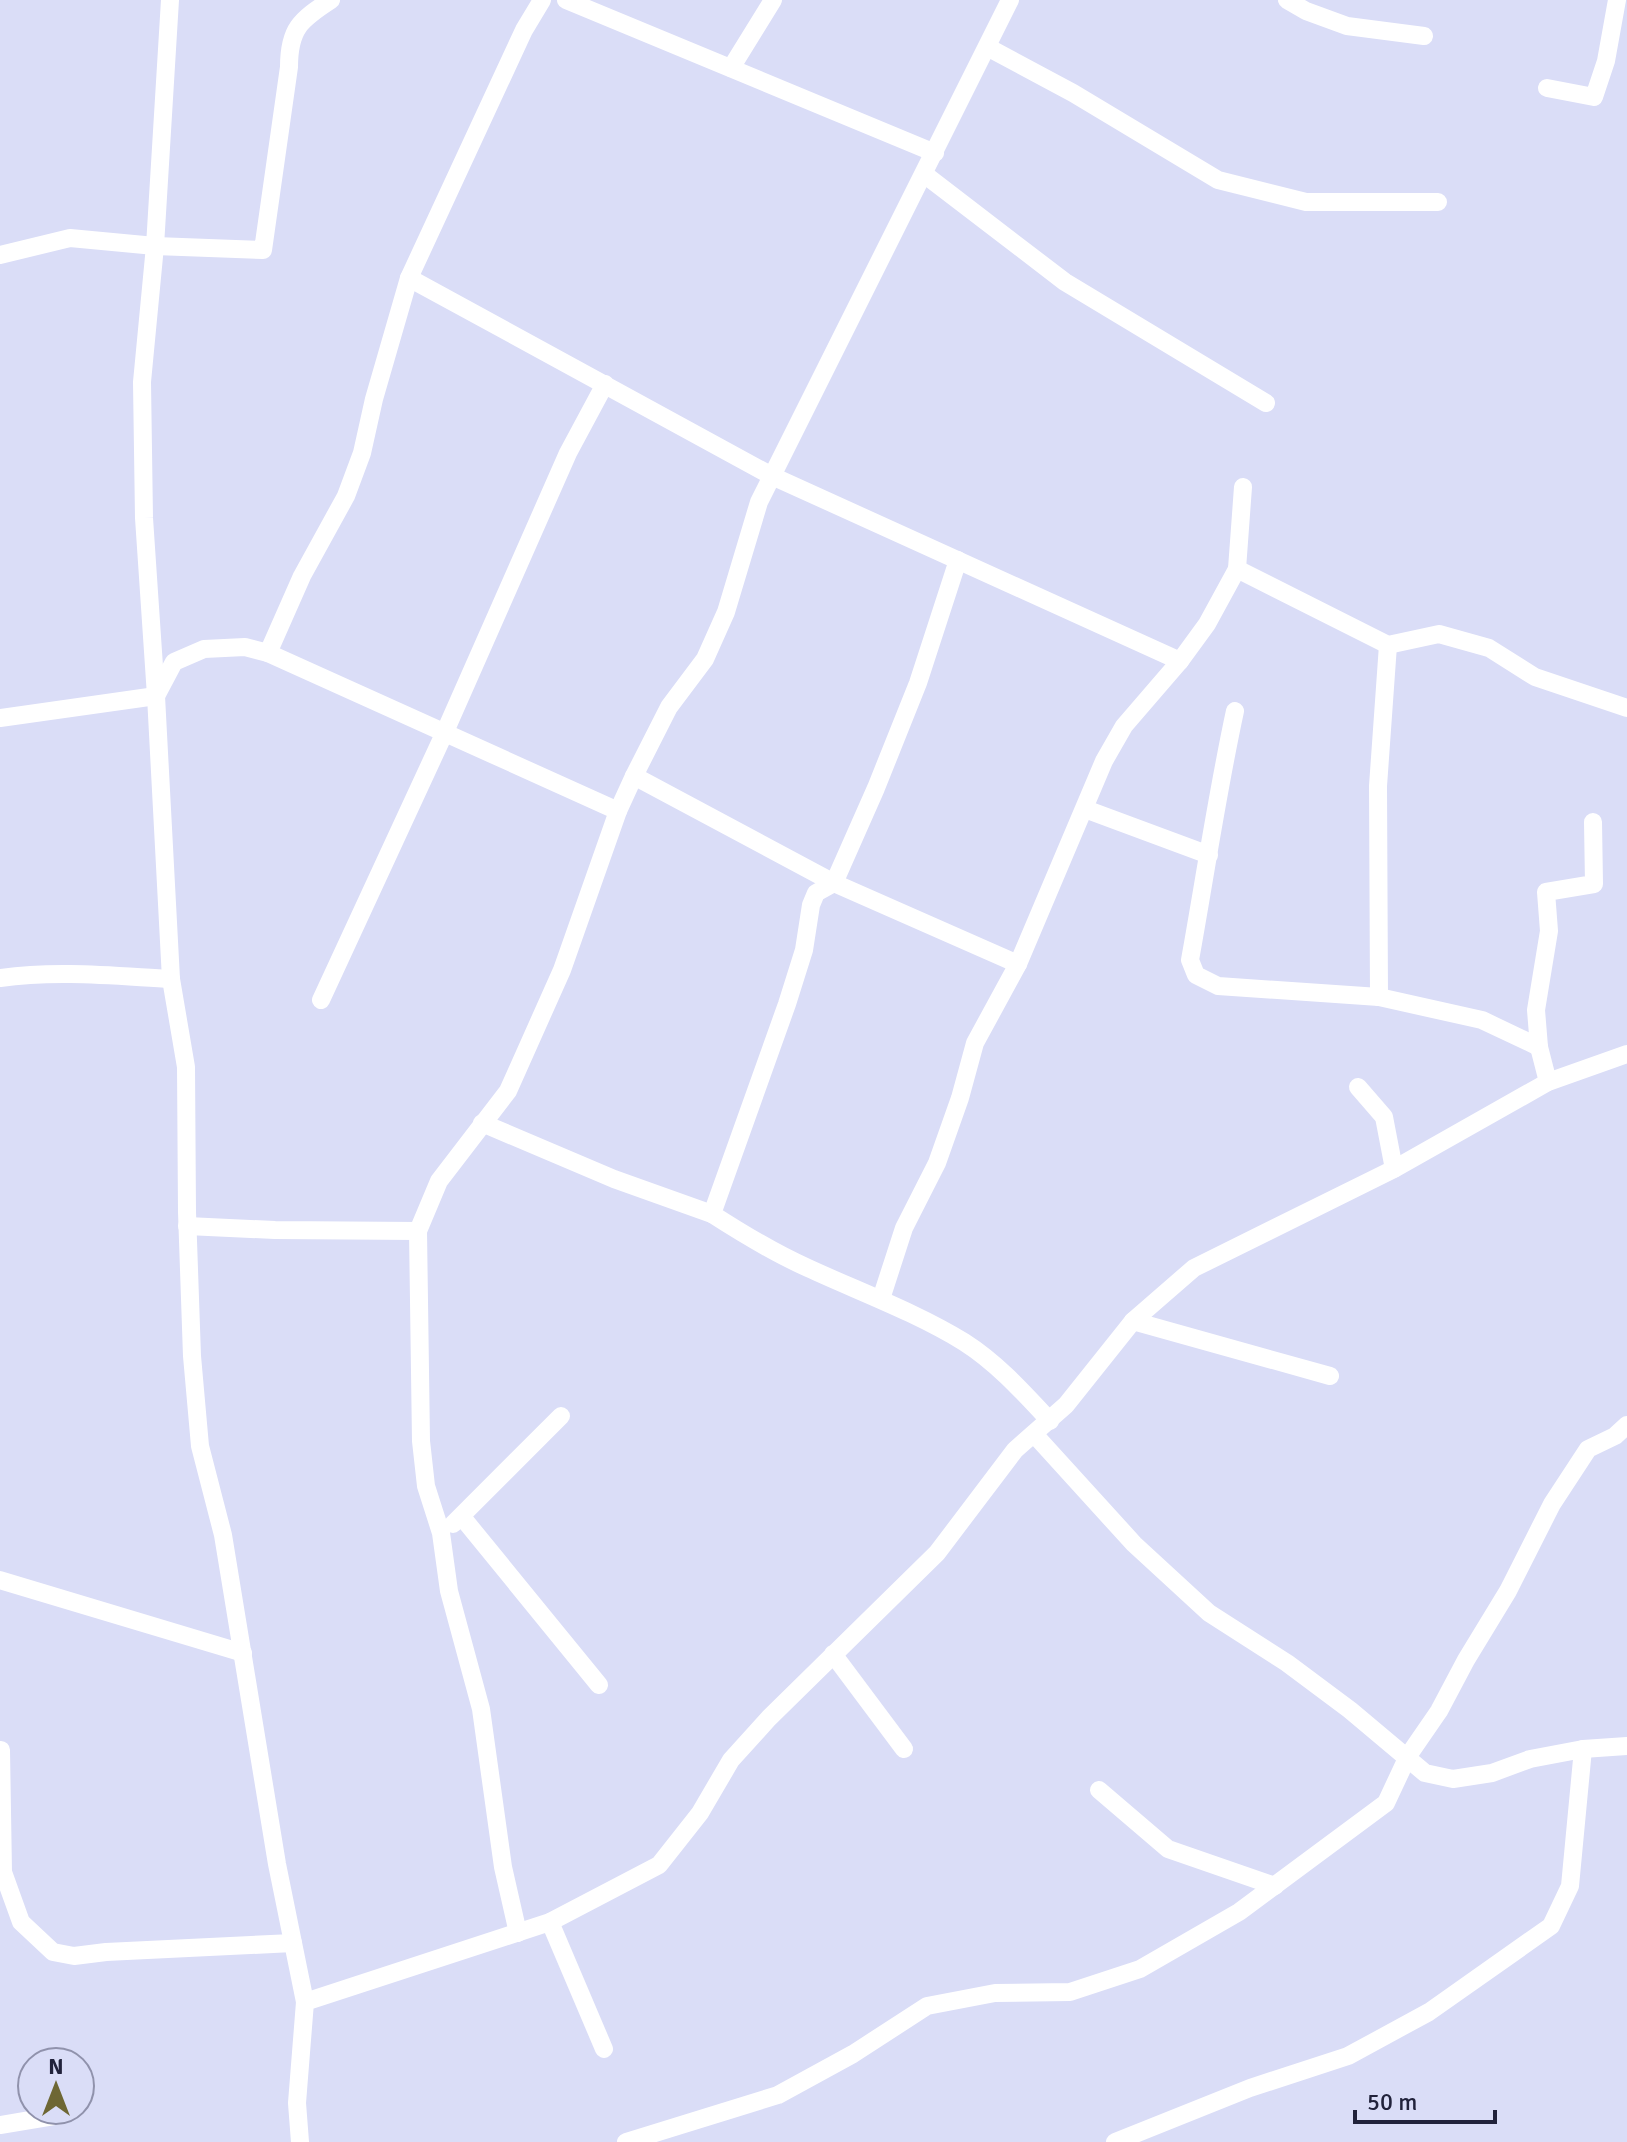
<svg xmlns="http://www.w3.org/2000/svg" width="1627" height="2142" font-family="Signika,sans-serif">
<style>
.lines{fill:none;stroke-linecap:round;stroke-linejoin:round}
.minor{stroke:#fff;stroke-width:18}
</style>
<rect width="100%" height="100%" fill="#daddf7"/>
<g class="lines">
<g class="minor">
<path d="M170,0l-15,246 -13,136 2,136 12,178 15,283 15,88 1,145 5,144 8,90 23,89 54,329 28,138"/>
<path d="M566,0l369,153"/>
<path d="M1287,0l19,11 41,15 77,10"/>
<path d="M989,48l84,45 145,87 88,22h132"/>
<path d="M731,68l42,-68"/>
<path d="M1547,88l47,9 12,-36 11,-61"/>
<path d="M924,174l141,108 201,121"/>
<path d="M0,255l70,-17 85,8 108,4 26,-183c0,-38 11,-47 42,-67"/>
<path d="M409,278l363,198 408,185"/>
<path d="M958,560l-40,123 -42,105 -42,95 -18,10 -5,12 -7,45 -17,54 -75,210c31,20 62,39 96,54 52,24 107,44 156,74 33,21 59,50 86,79"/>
<path d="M1237,569l151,76 51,-11 50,14 46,29 92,31"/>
<path d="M268,653l350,158"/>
<path d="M1235,711c-18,83 -30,166 -45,249l6,15 22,11 161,11 103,23 57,27"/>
<path d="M0,718l156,-22 18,-34 30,-13 41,-2 23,6 34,-77 44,-80 16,-43 12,-54 35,-121 115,-248 18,-30"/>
<path d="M634,776l200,107 184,81"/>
<path d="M1085,809l124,46"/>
<path d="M0,978c57,-8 114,-2 171,1"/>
<path d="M1379,997l-1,-211 10,-141"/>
<path d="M321,1000l123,-266 124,-281 37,-69"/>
<path d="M1548,1082l-9,-35 -3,-37 13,-79 -3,-39 48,-8 -1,-62"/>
<path d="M1358,1087l26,30 10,52"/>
<path d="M482,1123l132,56 98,35"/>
<path d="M187,1226l88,4 143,1"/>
<path d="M881,1299l23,-71 33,-65 23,-65 15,-55 43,-79 86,-203 20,-35 56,-65 27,-37 30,-55 6,-82"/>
<path d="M1133,1321l197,55"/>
<path d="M1034,1434l100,110 75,69 78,50 63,47 75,63 28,6 39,-6 38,-14 53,-10 44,-3"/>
<path d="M462,1517l137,168"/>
<path d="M453,1524l108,-108"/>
<path d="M0,1580l243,73"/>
<path d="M833,1654l71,95"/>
<path d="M1,1750l2,122 18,50 32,30 21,4 32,-4 187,-9"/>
<path d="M1099,1790l69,59 107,37"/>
<path d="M550,1922l54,127"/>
<path d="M518,1933l-15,-66 -22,-158 -32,-118 -8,-58 -15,-47 -5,-45 -3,-210 21,-50 69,-90 54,-121 56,-159 16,-35 35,-69 36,-48 21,-47 33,-110 251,-502"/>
<path d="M0,2125l60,-10"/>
<path d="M300,2142l-3,-39 8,-101 245,-80 109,-57 41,-52 31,-53 38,-42 168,-165 78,-103 51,-45 67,-84 61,-53 200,-99 154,-87 79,-28"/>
<path d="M626,2142l152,-47 75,-41 74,-48 68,-13 75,-1 70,-23 99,-57 147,-109 22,-47 31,-45 27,-51 42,-69 44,-87 36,-55 27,-13 12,-11"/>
<path d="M1115,2142l135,-54 98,-32 81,-44 122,-86 19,-40 13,-137"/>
</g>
</g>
<g transform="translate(56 2086)"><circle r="38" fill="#daddf7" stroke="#9092ac" stroke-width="2"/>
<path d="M0-6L14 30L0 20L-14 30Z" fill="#6e6734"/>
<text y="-12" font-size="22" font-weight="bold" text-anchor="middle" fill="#21223b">N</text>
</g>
<path d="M1355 2110v12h140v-12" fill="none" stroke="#21223b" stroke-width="4"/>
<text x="1367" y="2110" font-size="24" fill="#21223b" stroke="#daddf7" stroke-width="6" paint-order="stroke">50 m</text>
</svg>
